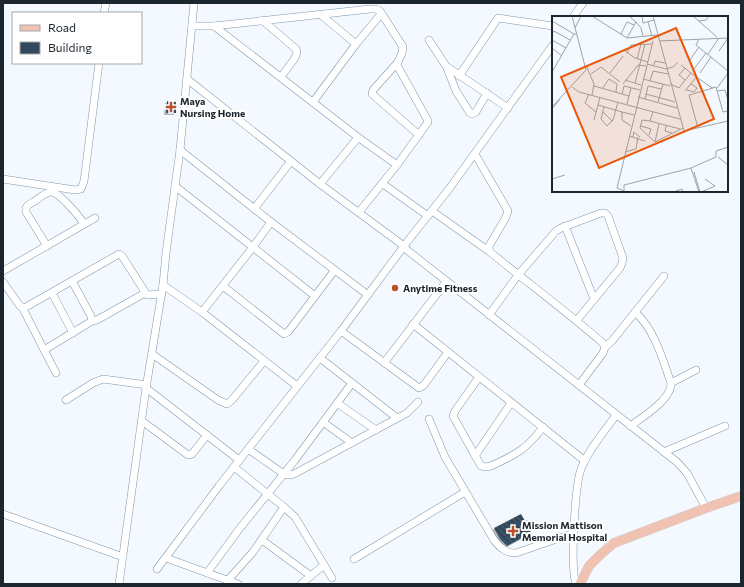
<svg xmlns="http://www.w3.org/2000/svg" width="744" height="587" font-family="Commissioner,sans-serif">
<style>
.building{fill:url(#building-back-hatch);filter:url(#shadow)}
.lines{fill:none;stroke-linecap:round;stroke-linejoin:round}
.minor-casing{stroke:#7e97ad;stroke-width:8}
.major-casing{stroke:#d2d4d5;stroke-width:10}
.minor{stroke:#fff;stroke-width:7}
.major{stroke:#efc2b2;stroke-width:9}
.poi-dot{fill:#b9522a;stroke:#fff;stroke-width:1.5}
.labels{text-anchor:middle;stroke-width:4;stroke-linejoin:round;paint-order:stroke}
.poi-label{font-size:10px;font-weight:bold;fill:#1c262f;stroke:#fff;text-anchor:start}
.inset-road{fill:none;stroke:#9da5ab;stroke-width:1}
.view{fill:#e8590c;fill-opacity:0.15;stroke:#e8590c;stroke-width:2}
.inset-edge{fill:none;stroke:#1c262f;stroke-width:2}
</style>
<defs>
<pattern id="building-back-hatch" width="6" height="6" patternUnits="userSpaceOnUse"><rect width="6" height="6" fill="#32485c"/><path d="M-1 5l2 2M0 0l6 6M5-1l2 2" fill="none" stroke="#4d6070"/></pattern>
<filter id="shadow"><feDropShadow dx="-2" dy="2" stdDeviation="0" flood-color="#0004"/></filter>
</defs>
<rect width="100%" height="100%" fill="#f3f9fe"/>
<g class="building">
<path d="M167,101l9,1v11h-10z"/>
<path d="M521,514l4,7 2,-1 4,7 -2,1 2,5 -24,13 -7,-7 -6,-11z"/>
</g>
<g class="lines">
<defs>
<g id="minor">
<path d="M104,13l2,-10"/>
<path d="M321,15l35,29"/>
<path d="M573,17l10,-14"/>
<path d="M262,20l34,29 1,3 -2,6 -14,19"/>
<path d="M192,26h22l156,-17h6l4,2 23,36 -1,6 -5,11 1,3 29,52 1,3 -31,43 -38,-27 -3,2 -36,44"/>
<path d="M214,26l145,112"/>
<path d="M429,40l17,26 62,42"/>
<path d="M398,62l-25,28 -1,4 47,41"/>
<path d="M447,68l9,23 14,22 2,1 4,-2 11,-19"/>
<path d="M459,76l39,-58 55,8"/>
<path d="M187,79l133,105 84,62 3,4 270,212 10,11 19,35"/>
<path d="M313,102l43,-58 25,-30"/>
<path d="M180,150l91,72 97,73"/>
<path d="M475,154l33,57 -3,8 -16,27v3l1,3c38,31 77,60 114,92l1,3 -2,6 -24,32"/>
<path d="M3,179l72,11 6,-1 3,-8 15,-118"/>
<path d="M383,184l45,32"/>
<path d="M175,186l140,110"/>
<path d="M254,209l37,-48"/>
<path d="M432,211l58,41"/>
<path d="M359,212l38,-47"/>
<path d="M565,226l29,73"/>
<path d="M47,246l-21,-34c-1,-7 4,-8 9,-11 4,-3 11,-9 16,-9 8,0 29,25 33,32"/>
<path d="M3,271l92,-53"/>
<path d="M3,282l17,24 3,2 3,-1 93,-53 3,2 25,39 15,-1"/>
<path d="M163,285l39,27 95,74"/>
<path d="M223,286l61,48 4,-2 46,-61"/>
<path d="M52,293l21,40"/>
<path d="M22,307l34,66"/>
<path d="M202,312l51,-65 18,-25"/>
<path d="M489,315l29,-40 38,-44 5,-3 40,-15h4l3,3 15,42 -1,5 -2,5 -43,52"/>
<path d="M92,321l5,-1 48,-27"/>
<path d="M413,324l172,137"/>
<path d="M341,331l78,57 5,-3 24,-33"/>
<path d="M605,347l7,-6 52,-65"/>
<path d="M44,350l48,-29 -1,-5 -19,-35"/>
<path d="M152,354l66,46 9,4 5,-4 32,-39"/>
<path d="M320,358l77,60"/>
<path d="M384,363l62,-81"/>
<path d="M479,377l-24,34 -2,5 28,50 5,1 5,-1c24,-11 36,-17 52,-39"/>
<path d="M671,383l25,-13"/>
<path d="M146,388l93,72"/>
<path d="M66,400l27,-17 10,-4 44,6"/>
<path d="M337,403l39,27"/>
<path d="M429,419l16,38 49,83c6,8 12,13 22,13l58,-20"/>
<path d="M142,421l46,34 4,-1 15,-19"/>
<path d="M323,422l29,21"/>
<path d="M630,426c13,-9 42,-27 41,-43 -9,-25 -16,-53 -36,-71"/>
<path d="M248,449l36,25 5,1 5,-1 113,-61 11,-11"/>
<path d="M664,452l61,-26"/>
<path d="M475,456l36,-53"/>
<path d="M234,467l50,40 11,10 37,61"/>
<path d="M3,514l120,43"/>
<path d="M262,540l49,36"/>
<path d="M166,558l72,26"/>
<path d="M354,559l111,-67"/>
<path d="M157,569l62,-83 122,-155 66,-89 42,-53 104,-144"/>
<path d="M207,573l33,-45 55,-68 57,-77"/>
<path d="M228,580l25,-28 31,-45"/>
<path d="M119,584l27,-196 17,-103 3,-32 14,-103 14,-147"/>
<path d="M301,584l23,-19"/>
<path d="M576,584c-6,-17 -1,-98 5,-115 7,-19 24,-38 35,-54"/>
</g>
<path id="major" d="M580,584l9,-18 12,-12 13,-11 92,-35 35,-12"/>
</defs>
<use href="#minor" class="minor-casing"/>
<use href="#major" class="major-casing"/>
<use href="#minor" class="minor"/>
<use href="#major" class="major"/>
</g>
<g class="poi-dot">
<path d="M169 101h4v4h4v4h-4v4h-4v-4h-4v-4h4z"/>
<circle cx="395" cy="288" r="4"/>
<path d="M511 525h4v4h4v4h-4v4h-4v-4h-4v-4h4z"/>
</g>
<g class="labels">
<g class="poi-label">
<text x="180" y="105">Maya<tspan x="180" dy="12">Nursing Home</tspan></text>
<text x="403" y="292">Anytime Fitness</text>
<text x="522" y="529">Mission Mattison<tspan x="522" dy="12">Memorial Hospital</tspan></text>
</g>
</g>
<g transform="translate(552 16)">
<rect width="176" height="176" fill="#f3f9fe"/>
<path class="inset-road" d="M40,0l35,22 30,-3M90,0l1,7 11,-3M101,0l31,115 44,-10M141,0l24,21M0,5l22,13M146,5l8,-1 3,-4M84,6l5,6 2,8M96,6l4,14M23,12l6,-12M0,18l2,-3 16,9M69,18l6,-12 7,3M75,22l9,-16 -7,-6M147,23l-3,6 32,26M0,24l14,8M107,25l69,-3M0,32l10,8M73,35l10,7 13,4M167,35l9,-13M75,37l4,-8 21,-1M156,38l11,-16M85,43l4,-15M138,44l9,-13M95,48l19,5M34,49l8,19 -2,11M102,49l1,-4 10,2M129,49l10,8M133,52l-6,7 6,5M114,53l7,-2 5,-5M142,53l12,-16M0,56l22,-38h3M58,57l13,-17M148,57l11,-16M39,58l10,-7 19,15M91,63l27,7M73,64l16,5M98,65l3,-10 15,3M83,67l10,-39M71,68l15,-19 8,1M118,68l9,4 12,-15 21,15 4,-1 7,25 5,-1M42,70l35,10M20,71l7,5 101,27M165,72l11,-15M50,73l7,-10 8,5 -1,8M135,74l7,2 3,-4 -6,-4M133,75l12,-15M165,75l8,-1 3,10M37,78l-4,9 11,9M70,78l2,-8 16,4M94,78l29,8M48,81l-2,8 24,7v8l9,6M86,81l39,11M93,83l3,-13 13,3M106,86l5,-18M75,88l4,-16M0,91l34,-37 -14,-54M52,91l-3,12 6,7 6,-6 5,-18M0,93l8,-10M51,96l9,9M70,96l12,3M101,96l-3,9 -8,-1 -2,8 15,14 28,-14M42,104l4,-15M98,105l30,8M89,110l10,3 -2,6M114,110l-1,5 7,2M146,112l-9,-33 24,-7M77,120l16,5M81,121l1,-5 6,5M103,126l4,-18M73,136l11,-3 2,-12M166,141l10,8M139,152l8,24M142,156l6,20M0,163l13,-4M72,175l-7,-3 36,-147M72,175v-6l67,-17 25,-11v-6l12,-4M121,176l9,-3 1,3M149,176l14,-6 -10,-7"/>
<path class="view" d="M124,12l38,91 -115,49 -38,-91z"/>
<rect width="176" height="176" class="inset-edge"/>
</g>
<rect width="744" height="587" fill="none" stroke="#1c262f" stroke-width="8"/>
<rect x="12" y="12" width="130" height="52" fill="#ffffff" stroke="#a4a8ac"/>
<rect x="20" y="25" width="20" height="6" fill="#efc2b2" stroke="#a4a8ac"/>
<text x="48" y="32" font-size="12" fill="#1c262f">Road</text>
<rect x="20" y="42" width="20" height="12" fill="#32485c" stroke="#a4a8ac"/>
<text x="48" y="52" font-size="12" fill="#1c262f">Building</text>
</svg>
